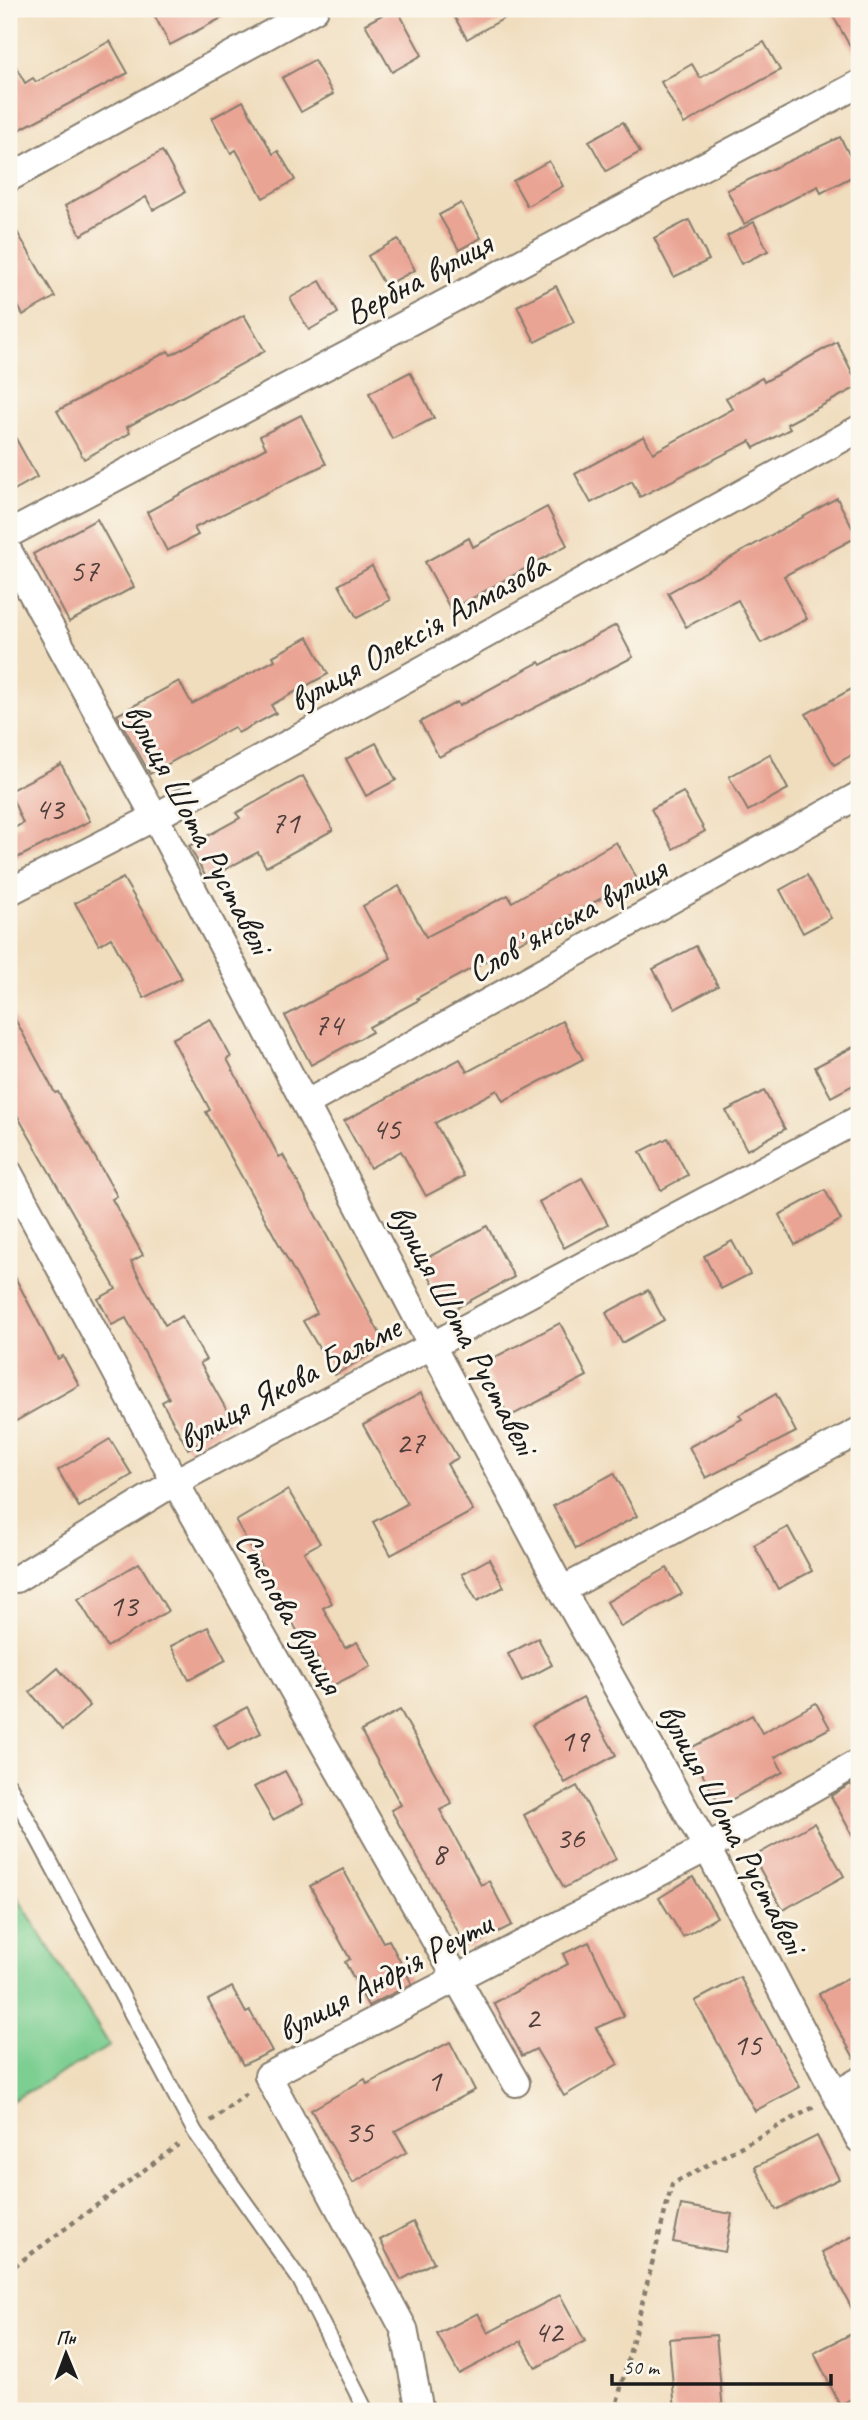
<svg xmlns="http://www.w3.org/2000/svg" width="868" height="2420" font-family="Caveat,sans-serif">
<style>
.green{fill:#7bce91;stroke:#4c7556;stroke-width:2}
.building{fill:#eaa494}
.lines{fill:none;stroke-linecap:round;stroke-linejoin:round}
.service-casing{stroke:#867c6d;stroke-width:18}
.minor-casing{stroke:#867c6d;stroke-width:30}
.path{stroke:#867c6d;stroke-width:4.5;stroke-dasharray:5 5;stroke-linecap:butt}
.service{stroke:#fff;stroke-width:14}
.minor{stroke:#fff;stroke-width:26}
.labels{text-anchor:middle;stroke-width:6;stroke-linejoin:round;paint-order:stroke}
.number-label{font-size:32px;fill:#503e3a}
.street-label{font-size:35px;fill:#1c1c1c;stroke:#fbf7ec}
</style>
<rect width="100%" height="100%" fill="#fbf7ec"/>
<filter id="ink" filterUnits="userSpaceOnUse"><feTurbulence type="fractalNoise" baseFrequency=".0143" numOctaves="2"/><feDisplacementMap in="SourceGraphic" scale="14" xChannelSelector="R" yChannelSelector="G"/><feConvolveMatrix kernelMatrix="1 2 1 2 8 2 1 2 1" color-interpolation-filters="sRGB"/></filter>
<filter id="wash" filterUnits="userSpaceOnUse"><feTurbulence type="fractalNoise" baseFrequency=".00686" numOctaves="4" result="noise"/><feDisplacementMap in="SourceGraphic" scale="28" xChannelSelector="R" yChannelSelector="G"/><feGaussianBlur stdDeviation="1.57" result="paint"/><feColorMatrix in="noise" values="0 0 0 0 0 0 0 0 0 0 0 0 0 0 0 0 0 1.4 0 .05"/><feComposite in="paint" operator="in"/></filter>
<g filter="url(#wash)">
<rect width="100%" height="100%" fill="#f0ddbe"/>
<path class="green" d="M9,1883l101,163 -101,56z"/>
<g id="blocks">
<g class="building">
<path d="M151,9h88l-69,36z"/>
<path d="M393,9h4l25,46 -30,17 -27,-48z"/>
<path d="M450,9h71l-54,30z"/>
<path d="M829,9h30v53z"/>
<path d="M110,41l18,32 -119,62v-81l16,29 8,-5 3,4z"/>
<path d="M764,42l16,28 -96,54 -23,-42 31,-18 8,14z"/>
<path d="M314,60l19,34 -32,18 -19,-34z"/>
<path d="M243,101l30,53 5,-3 17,29 -32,18 -27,-48 -5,3 -19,-35z"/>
<path d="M623,122l17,30 -34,19 -17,-30z"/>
<path d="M840,137l19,36 -38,20 -3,-7 -74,38 -17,-34z"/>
<path d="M162,151l23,41 -32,18 -7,-13 -65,38 -16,-29z"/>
<path d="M549,161l14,25 -36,20 -14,-25z"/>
<path d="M461,203l20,35 -22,12 -20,-35z"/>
<path d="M9,218l46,79 -32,18 -14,-25z"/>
<path d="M689,220l20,40 -35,17 -20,-39z"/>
<path d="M754,222l14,29 -27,13 -14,-28z"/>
<path d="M398,239l17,31 -30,16 -17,-30z"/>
<path d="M320,281l18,32 -29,17 -19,-32z"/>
<path d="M556,286l18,36 -39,20 -18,-36z"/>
<path d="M244,315l21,36 -138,76 3,6 -46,26 -27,-48 111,-60 3,4z"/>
<path d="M837,342l22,44 -72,38 3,5 -36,19 -4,-7 -110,56 -8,-16 -41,22 -16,-29 69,-38 9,17 80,-44 -7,-11 36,-20 2,4z"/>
<path d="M410,372l24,46 -42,21 -23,-46z"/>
<path d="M301,415l25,49 -132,64 4,7 -31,16 -20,-39 119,-64 -6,-12z"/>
<path d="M9,426l28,51 -28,16z"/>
<path d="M837,498l20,39 -73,39 23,43 -46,24 -23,-43 -52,27 -18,-34z"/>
<path d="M547,507l20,38 -116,65 -26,-48 44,-24 4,9z"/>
<path d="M97,519l37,68 -65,35 -36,-68z"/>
<path d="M372,566l18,34 -33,18 -18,-33z"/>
<path d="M616,625l17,32 -194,100 -19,-35 37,-20 2,4 80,-44 2,3z"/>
<path d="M308,637l20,37 -57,31 5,8 -38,20 -4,-6 -84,47 -33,-59 62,-34 13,23 83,-44 -2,-4z"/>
<path d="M859,685v66l-25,14 -28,-51z"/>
<path d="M376,743l20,37 -30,16 -20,-37z"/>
<path d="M770,754l18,35 -40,22 -19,-34z"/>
<path d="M61,764l29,57 -81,41v-31l14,-8 -14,-32z"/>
<path d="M303,776l30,54 -67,37 -8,-15 -51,27 -18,-33 51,-28 -4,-5z"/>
<path d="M683,792l22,39 -32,18 -22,-40z"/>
<path d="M616,842l21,37 -220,119 2,2 -50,27 3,5 -61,33 -26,-49 106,-58 -28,-52 36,-20 27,51 82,-42 4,7z"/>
<path d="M807,875l24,43 -28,15 -23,-43z"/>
<path d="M123,878l59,100 -38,20 -33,-60 -12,7 -24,-42z"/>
<path d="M696,946l22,40 -43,23 -22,-40z"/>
<path d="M9,1008l46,85 3,-1 59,104 -5,3 31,56 -12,7 34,63 17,-9 24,44 -6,3 34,60 -46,26 -26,-47 7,-4 -43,-80 -14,7 -14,-26 18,-10 -107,-188z"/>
<path d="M210,1019l21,38 -4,2 52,98 4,-2 103,190 -51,30 -32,-54 14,-8 -111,-201 4,-2 -38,-71z"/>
<path d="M562,1021l21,38 -80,42 -6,-11 -62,33 29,53 -38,20 -25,-45 -31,17 -26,-47 116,-62 7,13z"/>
<path d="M859,1044v38l-28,15 -16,-30z"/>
<path d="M764,1091l21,38 -38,21 -21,-39z"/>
<path d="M668,1138l20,37 -27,15 -21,-38z"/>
<path d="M582,1178l26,46 -44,24 -25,-46z"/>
<path d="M825,1190l16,30 -46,25 -16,-30z"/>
<path d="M487,1226l27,51 -65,35 -28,-51z"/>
<path d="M732,1241l18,33 -29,15 -17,-33z"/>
<path d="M9,1266l49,93 5,-3 16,29 -70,40z"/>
<path d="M648,1290l16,30 -42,23 -16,-30z"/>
<path d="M560,1323l27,53 -78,41 -27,-53z"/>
<path d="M421,1393l37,65 -11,6 26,47 -82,44 -18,-33 34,-18 -44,-79z"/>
<path d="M776,1394l20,38 -90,46 -17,-31 53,-28 -3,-4z"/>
<path d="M110,1439l22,36 -53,32 -21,-37z"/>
<path d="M614,1473l23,43 -61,33 -23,-43z"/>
<path d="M288,1490l32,53 -16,9 28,51 -9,5 22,40 12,-6 14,24 -39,20 -19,-36 -4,2 -73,-131z"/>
<path d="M788,1527l24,44 -34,18 -24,-44z"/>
<path d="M489,1559l15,28 -27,14 -15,-27z"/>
<path d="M139,1563l29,48 -61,36 -29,-48z"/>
<path d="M667,1568l15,26 -61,33 -14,-25z"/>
<path d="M208,1627l18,33 -37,20 -18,-34z"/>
<path d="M538,1638l14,27 -30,16 -14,-27z"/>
<path d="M58,1668l32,38 -28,24 -32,-38z"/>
<path d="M583,1697l33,58 -51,28 -33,-58z"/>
<path d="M816,1703l14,25 -55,29 8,15 -63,34 -31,-57 63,-34 10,18z"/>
<path d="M247,1707l14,26 -33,17 -14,-25z"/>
<path d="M400,1710l52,94 -12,6 41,75 8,-4 23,44 -45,23 -76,-138 10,-5 -40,-74z"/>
<path d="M285,1771l18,33 -30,16 -19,-33z"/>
<path d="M851,1784l8,15v48l-28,-51z"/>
<path d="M577,1786l39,73 -52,29 -40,-73z"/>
<path d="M814,1823l30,53 -61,34 -30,-53z"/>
<path d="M343,1869l40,73 6,-2 23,44 -44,22 -23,-44 5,-3 -40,-73z"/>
<path d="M693,1877l24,40 -34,20 -24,-39z"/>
<path d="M589,1942l35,74 -28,12 22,36 -54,32 -28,-47 -14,7 -28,-53 74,-39 -5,-10z"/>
<path d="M859,1972v93h-1l-39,-71z"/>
<path d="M740,1977l60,110 -45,24 -60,-110z"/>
<path d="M232,1987l14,26 4,-2 22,40 -29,14 -35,-65z"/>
<path d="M450,2042l25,48 -80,41 12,21 -54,31 -42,-73 54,-31 2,5z"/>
<path d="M817,2136l22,43 -63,31 -21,-43z"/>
<path d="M681,2205l51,9 -7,38 -52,-10z"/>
<path d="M413,2222l21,40 -33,18 -21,-40z"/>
<path d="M859,2233v89l-37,-70z"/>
<path d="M560,2295l25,46 -49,27 -15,-27 -62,33 -22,-40 41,-21 10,20z"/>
<path d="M859,2330v65l-19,10 -26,-52z"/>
<path d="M716,2335l7,76h-48l-6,-72z"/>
</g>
</g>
</g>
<g filter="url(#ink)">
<use href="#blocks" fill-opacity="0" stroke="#867c6d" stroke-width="2"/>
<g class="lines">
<defs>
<path id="service" d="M9,1785l186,347 105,148 66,131"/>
<g id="minor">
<path d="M9,178l306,-169"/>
<path d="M9,534l850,-450"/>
<path d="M9,552l146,265 277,529 130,244 145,258 152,291"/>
<path d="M9,892l146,-75 704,-388"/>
<path d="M307,1103l552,-308"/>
<path d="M9,1173l166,309 341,601"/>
<path d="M16,1579l159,-97 684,-363"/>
<path d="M562,1590l297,-159"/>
<path d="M836,2094l23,-13"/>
<path d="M420,2411l-16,-82 -136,-253 439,-228 152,-86"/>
</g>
</defs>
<use href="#service" class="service-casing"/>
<use href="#minor" class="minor-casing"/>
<g class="path">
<path d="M211,2121l37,-29"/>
<path d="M9,2274l3,-6 166,-123"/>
<path d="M615,2411l57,-227 142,-77"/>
</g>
<use href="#service" class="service"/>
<use href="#minor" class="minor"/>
</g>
</g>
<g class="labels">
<g class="number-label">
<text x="84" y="581">57</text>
<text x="49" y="819">43</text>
<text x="285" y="833">71</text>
<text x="328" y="1035">74</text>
<text x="386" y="1139">45</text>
<text x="410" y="1453">27</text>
<text x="123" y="1616">13</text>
<text x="574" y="1751">19</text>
<text x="570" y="1848">36</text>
<text x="439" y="1864">8</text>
<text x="532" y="2028">2</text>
<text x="747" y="2055">15</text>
<text x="434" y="2091">1</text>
<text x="359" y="2142">35</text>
<text x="548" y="2342">42</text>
</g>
<g class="street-label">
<text transform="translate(418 278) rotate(-28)" y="12">Вербна вулиця</text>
<text transform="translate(418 632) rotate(-29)" y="12">вулиця Олексія Алмазова</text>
<text transform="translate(199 828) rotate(62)" y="12">вулиця Шота Руставелі</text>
<text transform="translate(566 919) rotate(-29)" y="12">Словʼянська вулиця</text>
<text transform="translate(464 1329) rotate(62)" y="12">вулиця Шота Руставелі</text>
<text transform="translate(289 1382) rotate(-28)" y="12">вулиця Якова Бальме</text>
<text transform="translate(290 1612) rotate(60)" y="12">Степова вулиця</text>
<text transform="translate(733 1828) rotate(62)" y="12">вулиця Шота Руставелі</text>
<text transform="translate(384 1976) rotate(-28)" y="12">вулиця Андрія Реути</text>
</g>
</g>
<rect width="868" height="2420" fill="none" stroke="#fbf7ec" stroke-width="35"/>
<g transform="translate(66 2354) rotate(359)" stroke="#fbf7ec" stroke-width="5" paint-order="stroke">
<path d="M0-5L12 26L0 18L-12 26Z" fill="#1c1c1c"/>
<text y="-10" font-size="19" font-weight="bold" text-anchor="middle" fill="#1c1c1c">Пн</text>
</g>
<path d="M612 2374v10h219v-10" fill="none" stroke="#1c1c1c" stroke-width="3.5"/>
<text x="623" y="2374" font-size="21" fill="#1c1c1c" stroke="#fbf7ec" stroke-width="5" paint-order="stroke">50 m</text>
</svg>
